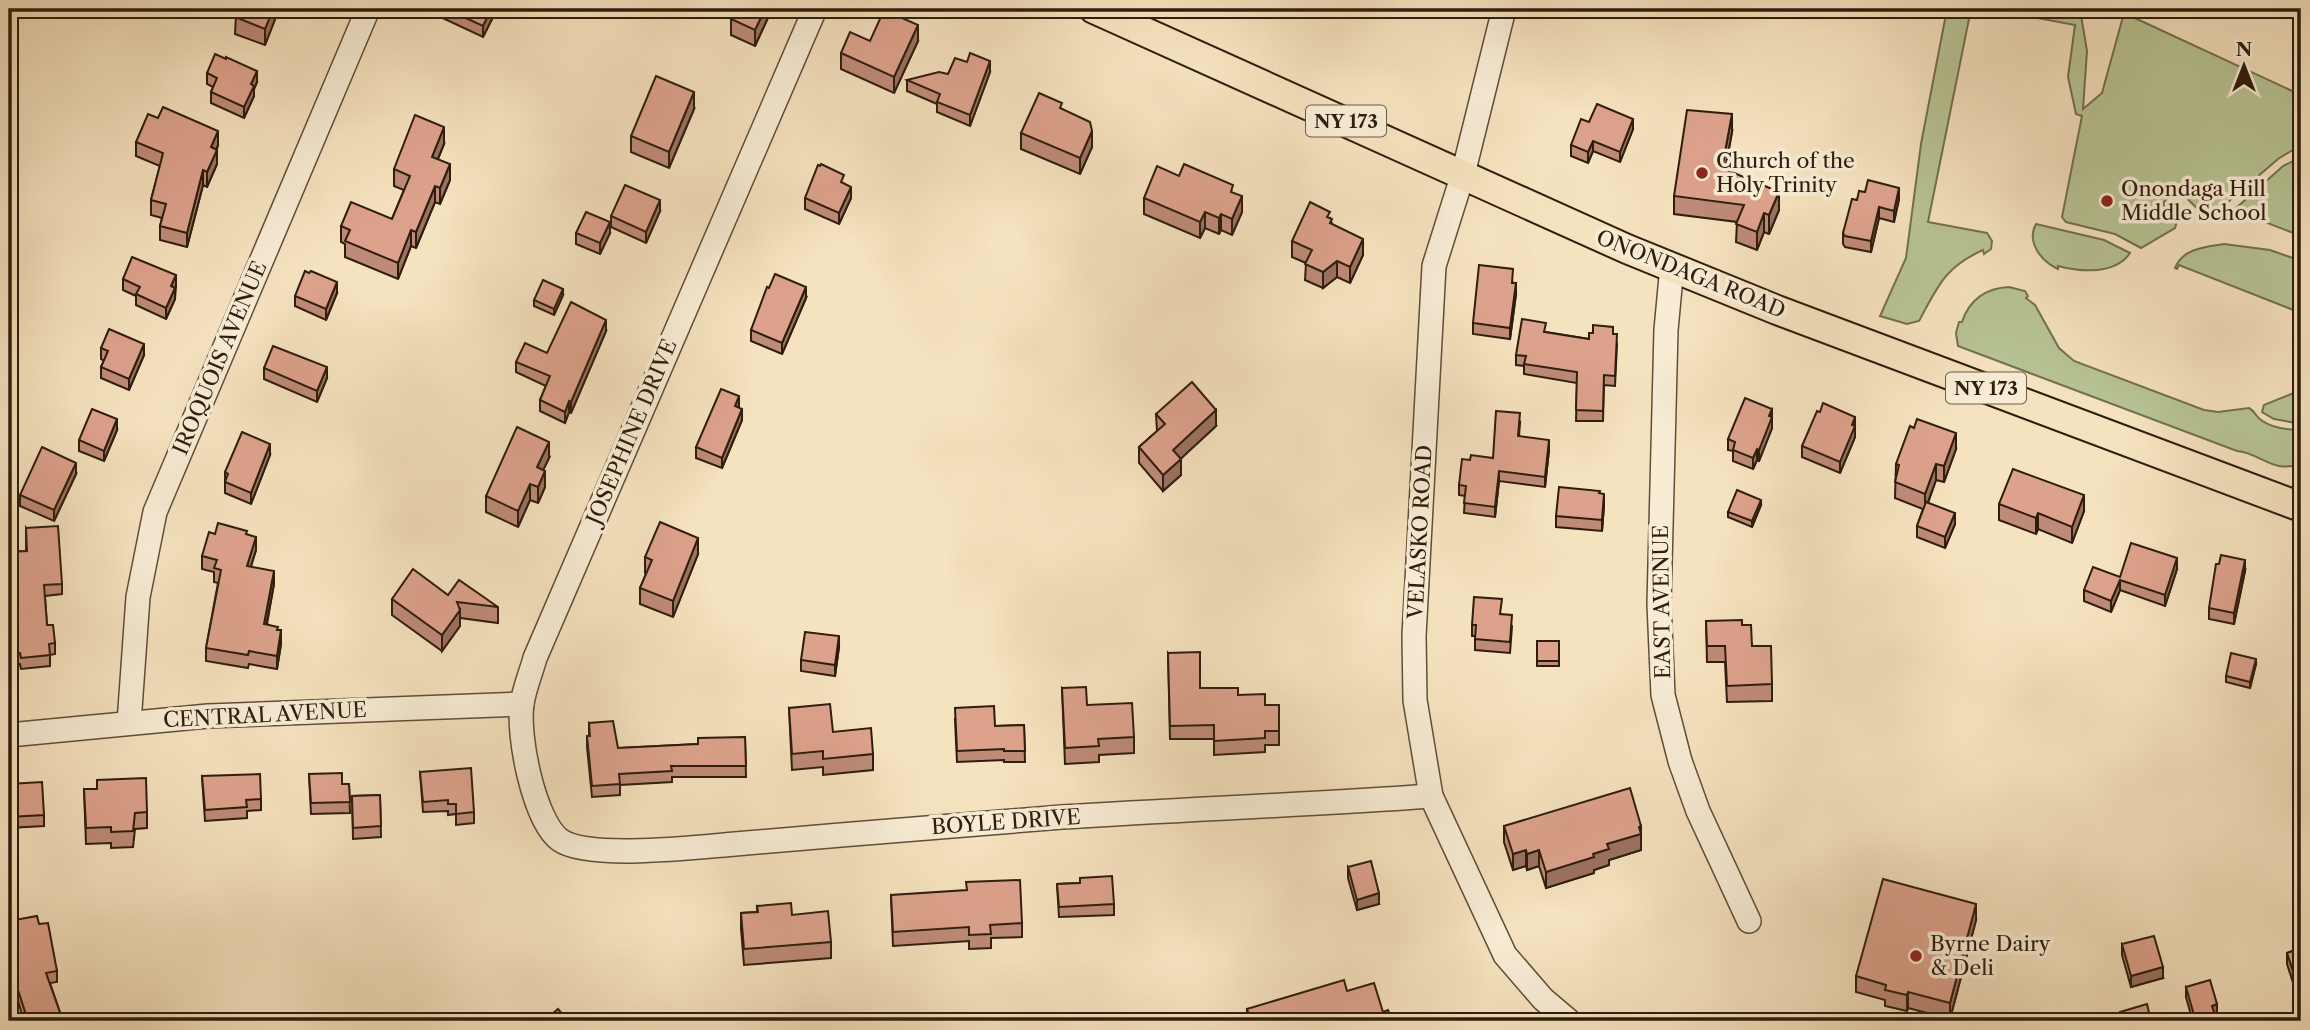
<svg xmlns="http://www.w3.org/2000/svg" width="2310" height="1030" font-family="'Libre Caslon Text',serif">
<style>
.green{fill:#b8c494;stroke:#737050;stroke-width:2}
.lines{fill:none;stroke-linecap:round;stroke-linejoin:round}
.minor-casing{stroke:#604e39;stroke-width:26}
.major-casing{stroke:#2e1d0d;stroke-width:32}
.minor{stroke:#f8ecd5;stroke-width:23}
.major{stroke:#f5e2be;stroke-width:28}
.wall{fill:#be8b78;stroke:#2e1d0d;stroke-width:2}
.shaded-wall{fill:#9b7162;stroke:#2e1d0d;stroke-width:2}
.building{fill:#dda28c;stroke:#2e1d0d;stroke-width:2}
.poi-dot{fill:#8f2418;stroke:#f8ecd5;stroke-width:2.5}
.labels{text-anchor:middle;stroke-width:7;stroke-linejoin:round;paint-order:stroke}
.shield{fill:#f8ecd5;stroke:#6b5b49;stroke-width:2}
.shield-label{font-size:19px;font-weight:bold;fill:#2e1d0d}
.poi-label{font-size:21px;fill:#2e1d0d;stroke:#f8ecd5;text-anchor:start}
.street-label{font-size:21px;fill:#2e1d0d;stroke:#f8ecd5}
</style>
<rect width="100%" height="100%" fill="#f5e2be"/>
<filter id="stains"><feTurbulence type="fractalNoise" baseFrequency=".00286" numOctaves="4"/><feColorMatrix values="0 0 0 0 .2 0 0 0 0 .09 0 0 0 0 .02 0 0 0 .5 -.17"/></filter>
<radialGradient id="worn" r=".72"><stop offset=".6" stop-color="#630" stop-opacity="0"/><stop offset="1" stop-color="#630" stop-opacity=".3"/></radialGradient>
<g class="green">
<path d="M1947,9h24l-43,213 59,11 5,8 -1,8 -7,5 -1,-4c-38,17 -45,36 -64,71l-12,3 -27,-8 26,-58 15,-114z"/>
<path d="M1989,9h91l7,42 -4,58 19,-16 22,-80 177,82v50l-23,14 -63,54 -11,2 -29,-28 -12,17 14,17 -2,7 -34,20 -26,-14 -49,-12 -4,-5 20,-101 -6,-2 -8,-37 7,-52z"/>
<path d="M2301,157v79l-67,-26 49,-44z"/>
<path d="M2036,224l68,16 26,13c-15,22 -49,19 -72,13v3c-17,-8 -32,-27 -22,-45z"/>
<path d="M2224,244l46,6 31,11v52l-122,-48 -2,4 -2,-1c8,-20 31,-21 49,-24z"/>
<path d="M2009,287l16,4 3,5 -2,2 9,7 24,43 15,13 130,49 14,2 31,-4c6,3 7,9 12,12 11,8 27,10 40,10v33c-27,12 -40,-10 -64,-12l-279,-105 -2,-13 3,-11h3c7,-22 24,-34 47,-35z"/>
<path d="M2296,392l5,11v21l-27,-5 -12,-7 2,-7z"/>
</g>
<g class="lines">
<defs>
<g id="minor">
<path d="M815,9l-280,649c-4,15 -11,31 -13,46 -5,31 12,117 38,136 28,20 138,7 175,4 109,-9 218,-19 327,-27 123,-8 246,-12 369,-21"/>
<path d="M1504,9l-41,165 -29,92 -20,370 1,64 16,96 74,159 38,44 26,22"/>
<path d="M1672,266l-6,64 -7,274 4,91 17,66 18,50 51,110"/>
<path d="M129,723l9,-126 17,-85 213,-503"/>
<path d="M9,735l199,-19 314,-12"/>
</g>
<path id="major" d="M1094,9l533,240 150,61 524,197"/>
</defs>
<use href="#minor" class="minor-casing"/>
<use href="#major" class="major-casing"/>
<use href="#minor" class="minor"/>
<use href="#major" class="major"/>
</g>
<g class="wall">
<path d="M222,9h57l-14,36 -30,-11 1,-19z"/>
<path d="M432,9h65l-14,28 -51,-24z"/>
<path d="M772,9l-17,37 -24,-11v-16z"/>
<path d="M870,41h48l-24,52 -53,-24v-16z"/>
<path d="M990,72l-20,54 -33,-14v-8l-30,-13v-11l41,-6z"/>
<path d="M207,73l50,9 -3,7v7l-10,22 -33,-15v-11l2,-5 -6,-3z"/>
<path d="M694,109l-25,59 -38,-16v-16z"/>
<path d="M1062,109l30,38 -12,27 -59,-25v-16z"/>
<path d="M1589,122l44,7 -13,33 -27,-11 -5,12 -17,-7v-11z"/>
<path d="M1732,132l-7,38 54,40 -10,24 -5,-2 -7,18 -21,-8 1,-20 -63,-8v-18z"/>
<path d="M136,142l82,3 -1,4v15l-10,23 -4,-2 -16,62 -27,-7v-14l2,-8 -11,-3v-15l9,-34 -24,-10z"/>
<path d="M444,144l-6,15 12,21 -10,24 -5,-2 -19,46 -5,-2 -13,33 -53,-22v-13l-4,-2v-16l51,-7 12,-29 -10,-4v-17z"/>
<path d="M1179,176l54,17 9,19 -10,23 -11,-5 -2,4 -14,-6 -5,10 -56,-24v-16z"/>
<path d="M844,184l7,14 -12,26 -34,-15v-11z"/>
<path d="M1899,199l-5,23 -15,-4 -8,34 -26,-5 -2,-3v-11l14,-33z"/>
<path d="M660,211l-14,32 -35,-16v-11z"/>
<path d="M1330,218l2,6 31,31 -13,28 -13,-6 -14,11 -18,-8 1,-17 -14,-6v-16z"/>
<path d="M576,233h34l-10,21 -24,-10z"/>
<path d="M123,279l53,7 -1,13 -9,20 -30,-14v-9l-13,-6z"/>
<path d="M1513,283l3,11 -6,45 -37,-5v-11z"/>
<path d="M337,293l-11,27 -31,-14v-10z"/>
<path d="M563,295l-9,20 -20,-9v-6z"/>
<path d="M806,298l-24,56 -31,-13v-11z"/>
<path d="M606,331l-35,82 -2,-1 -4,11 -25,-12v-11l6,-14 -30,-14v-10l31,-9z"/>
<path d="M1546,332l43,7 24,-5 4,10 -2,42 -11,-1 -1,36h-27l1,-38 -53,-9v-8l-8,-1v-10z"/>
<path d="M101,348l43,7 -15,35 -28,-12v-11l3,-6 -3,-2z"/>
<path d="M2301,349v53l-7,-18v-16z"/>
<path d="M264,368l63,10 -10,24 -53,-23z"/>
<path d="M739,408l3,12 -20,48 -26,-10v-11z"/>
<path d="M1772,409v19l-13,33 -2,-1 -4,9 -20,-8v-10l-5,-1v-11z"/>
<path d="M1820,412l35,5v20l-15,36 -38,-16v-11z"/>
<path d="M1156,414l60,12 -35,32v17l-18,16 -24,-28v-16l18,-16z"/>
<path d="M1520,423l-1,13 30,14 -4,37 -46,-6 -4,36 -31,-4 1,-17 -6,-1v-10l11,-25 23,-2z"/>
<path d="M117,430l-13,31 -25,-10v-11z"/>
<path d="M1956,449l-12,33 -8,-2 -8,23 27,21 -10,24 -28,-11v-11l6,-17 -28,-11 1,-34z"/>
<path d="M270,455l-19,49 -26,-11v-21z"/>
<path d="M549,458l-6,12 2,17 -7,16 -8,-3 -12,27 -32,-15v-16z"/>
<path d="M76,474l-22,47 -34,-15v-11z"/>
<path d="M1599,493l5,12 -2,26 -46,-4v-11z"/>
<path d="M1999,504l85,7 -12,32 -34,-14 -2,5 -37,-14z"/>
<path d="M1761,505l-9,22 -24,-10v-5z"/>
<path d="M26,528l36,56v10l-17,2 2,29 8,18v11l-5,1v11l-29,3 -1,-5 -11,1v-113l17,-1z"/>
<path d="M215,534l32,1 9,15 -5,16 23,18 -7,40 11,6 3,14 -4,25 -28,-5 -1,4 -42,-7v-13l12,-65 -4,-1v-10l-12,-3v-13z"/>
<path d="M698,554l-25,63 -33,-13v-16l6,-14 -1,-1v-16z"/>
<path d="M2177,569l-12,37 -45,-16 -9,22 -27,-11v-11l36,-13z"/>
<path d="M2245,571l-11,53 -25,-5v-11z"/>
<path d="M448,595l50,12v16l-38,-5v8l-18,25 -50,-36v-16z"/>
<path d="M1501,614l11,12 -2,27 -35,-3v-14h-3v-11z"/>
<path d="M1706,621l36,4 30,59v17l-45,1 -2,-40h-18z"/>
<rect x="1537" y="641" width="22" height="25"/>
<path d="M839,647l-4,29 -34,-5v-11z"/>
<path d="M1168,653l32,35 38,7 27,10h14v40h-14v7l-51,3v-16h-44z"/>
<path d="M2256,664l-6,24 -24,-6v-6z"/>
<path d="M1062,688l72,49v16l-35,2v7l-34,2z"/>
<path d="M789,708l84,46v16l-50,5v-8l-31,3z"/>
<path d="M955,719l40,7 29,-1 1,37h-21v-2l-47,2z"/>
<path d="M589,723l29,25 80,-4 47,-7 1,40h-74v5l-52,3v10l-28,2 -5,-50v-11h2z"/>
<path d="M420,772l54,40v11l-18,2v-11l-8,1v-4l-25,1z"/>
<path d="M309,774l33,10h7l1,29 -39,1z"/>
<path d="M202,776l59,23v11l-14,1v7l-42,3z"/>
<path d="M9,784l35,31v11l-35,2z"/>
<path d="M84,789l63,23v16l-12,1 -2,18 -22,1v-5l-25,1z"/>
<path d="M380,795l1,42 -28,2 -1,-43z"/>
<path d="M1504,826l137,16v8l-32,10v5l-15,5v3l-48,15 -7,-22 -12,4 -1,-4 -13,4 -9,-28z"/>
<path d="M1348,867l31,37 -22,6 -9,-32z"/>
<path d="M1080,883l34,21v11l-55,2 -2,-33z"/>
<path d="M891,895l131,28v14l-31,1v10l-22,1v-8l-76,5z"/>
<path d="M757,906l74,36v16l-87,7 -3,-36v-16l16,-1z"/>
<path d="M1976,920l-26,99 -42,-11 -1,3 -22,-5v-6l-29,-8v-16z"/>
<path d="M9,921l30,3 18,47v11l-7,1 13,38h-39l-6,-20 -9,-48z"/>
<path d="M2122,944l41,34 -32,9 -9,-32z"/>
<path d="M2301,948v59l-14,-43v-11z"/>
<path d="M2186,987l31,28h-26l-5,-18z"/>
<path d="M1347,991l36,21 9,9h-145v-12z"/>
</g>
<g class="shaded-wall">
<path d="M273,9h6l-14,36v-16z"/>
<path d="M491,9h6l-14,28v-11z"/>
<path d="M765,9h7l-17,37v-16z"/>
<path d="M918,25v16l-24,52v-16z"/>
<path d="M990,61v11l-20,54v-11z"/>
<path d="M257,71v11l-3,7v7l-10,22v-11l7,-23z"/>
<path d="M694,92v17l-25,59v-16z"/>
<path d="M1732,114v18l-10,55v-19z"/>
<path d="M1633,119v10l-13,33v-10z"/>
<path d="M444,127v17l-12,29v-16z"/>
<path d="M218,131v14l-7,16v-14z"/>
<path d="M1092,131v16l-12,27v-16z"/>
<path d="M1593,141v10l-5,12v-11z"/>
<path d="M217,150v14l-10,23v-15z"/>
<path d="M450,164v16l-10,24v-16z"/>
<path d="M203,170v15l-16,62v-14z"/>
<path d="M435,186v16l-19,46v-16z"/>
<path d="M851,187v11l-12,26v-11z"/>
<path d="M1899,188v11l-5,23v-11z"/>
<path d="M1779,192v18l-10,24v-19z"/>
<path d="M1242,196v16l-10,23v-16z"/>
<path d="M660,200v11l-14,32v-11z"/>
<path d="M1879,207v11l-8,34v-11z"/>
<path d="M1205,212v16l-5,10v-16z"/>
<path d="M1764,213v19l-7,18v-18z"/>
<path d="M1221,214v16l-2,4v-16z"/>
<path d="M610,222v11l-10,21v-11z"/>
<path d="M411,230v16l-13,33v-16z"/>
<path d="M1363,239v16l-13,28v-16z"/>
<path d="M1337,261v16l-14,11v-16z"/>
<path d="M176,275v11l-5,11v-11z"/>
<path d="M337,282v11l-11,27v-11z"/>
<path d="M1516,283v11l-6,45v-11z"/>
<path d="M806,287v11l-24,56v-11z"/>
<path d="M175,288v11l-9,20v-11z"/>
<path d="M563,289v6l-9,20v-6z"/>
<path d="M606,320v11l-35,82v-11z"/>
<path d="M144,344v11l-15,35v-11z"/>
<path d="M327,367v11l-10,24v-11z"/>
<path d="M739,396v11l-4,10v-11z"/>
<path d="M569,401v11l-4,11v-11z"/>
<path d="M742,409v11l-20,48v-10z"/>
<path d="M1772,409v19l-13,33v-11z"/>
<path d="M1216,410v16l-43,40v-16z"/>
<path d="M1855,417v20l-15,36v-11z"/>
<path d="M117,419v11l-13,31v-10z"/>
<path d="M1956,433v16l-12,33v-16z"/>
<path d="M1549,440v10l-4,37v-10z"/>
<path d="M549,442v16l-12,25v-16z"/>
<path d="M270,444v11l-19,49v-11z"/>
<path d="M1757,449v11l-4,9v-11z"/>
<path d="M1181,459v16l-18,16v-16z"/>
<path d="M76,463v11l-22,47v-11z"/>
<path d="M1936,464v16l-11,30v-16z"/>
<path d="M545,471v16l-7,16v-16z"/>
<path d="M1499,471v10l-4,36v-10z"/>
<path d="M530,484v16l-12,27v-16z"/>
<path d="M1604,494v11l-2,26v-11z"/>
<path d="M2084,495v16l-12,32v-16z"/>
<path d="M1761,500v5l-9,22v-6z"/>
<path d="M1955,513v11l-10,24v-11z"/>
<path d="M2038,513v16l-2,5v-16z"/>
<path d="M256,537v13l-9,29v-13z"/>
<path d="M698,538v16l-25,63v-16z"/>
<path d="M2177,558v11l-12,37v-11z"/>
<path d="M2245,560v11l-11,53v-11z"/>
<path d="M274,571v13l-10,53v-13z"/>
<path d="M2120,580v10l-9,22v-11z"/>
<path d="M460,610v16l-18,25v-16z"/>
<path d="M281,630v14l-4,25v-13z"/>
<path d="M839,636v11l-4,29v-11z"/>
<path d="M2256,659v5l-6,24v-6z"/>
<path d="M1641,826v24l-32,10v5l-15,5v3l-48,15v-16l47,-18 14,-10z"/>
<path d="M1526,850v16l-13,4v-16z"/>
<path d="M1539,850v16l-12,4v-16z"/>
<path d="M1379,893v11l-22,6v-10z"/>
<path d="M1976,904v16l-26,99v-16z"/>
<path d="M2163,967v11l-32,9v-11z"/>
<path d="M1908,992v16l-1,3v-16z"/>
<path d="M2217,1004v11l-5,2v-11z"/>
</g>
<g class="building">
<path d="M238,9h35l-8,20 -30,-12z"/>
<path d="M446,9h45l-8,17z"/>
<path d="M736,9h29l-10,21 -24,-11z"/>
<path d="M884,10l34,15 -24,52 -53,-24 9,-21 20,9z"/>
<path d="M970,53l20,8 -20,54 -33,-13 3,-8 -33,-14 32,-8 9,2 7,-16 12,4z"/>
<path d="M215,54l11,5v-2l31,14 -6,13 3,2 -10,21 -33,-15 6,-14 -10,-5z"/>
<path d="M656,76l38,16 -25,60 -38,-16z"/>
<path d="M1039,93l23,10 -2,5 30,14 2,9 -12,27 -59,-25z"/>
<path d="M1597,104l36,15 -13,33 -27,-11 -5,11 -17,-7 10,-26 8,3z"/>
<path d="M163,107l55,24 -7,16 6,3 -10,22 -4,-2 -16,63 -27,-7 6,-22 -15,-4 12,-47 -27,-11 12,-28 10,4z"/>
<path d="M1687,110l45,4 -10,54 57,24 -10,23 -5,-2 -7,19 -21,-8 8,-19 -70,-9z"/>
<path d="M415,115l29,12 -12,30 18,7 -10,24 -5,-2 -19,46 -5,-2 -13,33 -53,-22 5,-11 -9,-4 10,-24 41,17 18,-43 -16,-7z"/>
<path d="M821,164l23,11 -3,7 10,5 -12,26 -34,-15 13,-33 2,1z"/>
<path d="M1184,164l49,21 -2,7 11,4 -10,23 -11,-5 -2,4 -14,-6 -5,10 -56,-24 13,-32 22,10z"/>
<path d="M1868,180l31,8 -5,23 -15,-4 -8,34 -26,-5 -2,-3 9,-34 5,1 2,-9 6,1z"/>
<path d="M625,185l35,15 -14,32 -35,-16z"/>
<path d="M1310,202l20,10 -3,5 5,2 -2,4 33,16 -13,28 -13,-6 -14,11 -18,-8 7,-14 -20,-9z"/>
<path d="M586,212l24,10 -10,21 -24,-10z"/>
<path d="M132,257l44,18 -5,11 4,2 -9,20 -30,-14 4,-7 -17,-8z"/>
<path d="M1479,265l34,4 -1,14h4l-6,45 -37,-5z"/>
<path d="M305,271l4,2 2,-2 26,11 -11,27 -31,-13z"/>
<path d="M775,274l31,13 -24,56 -31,-13 16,-43 2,1z"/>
<path d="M543,280l20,9 -9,20 -20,-9z"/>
<path d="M571,302l35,18 -35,82 -2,-1 -4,11 -25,-12 10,-24 -34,-14 9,-19 22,10z"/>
<path d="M1522,319l24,4 -2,9 45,7v-6h4v-8l20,2v7h4l-2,42 -11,-1 -1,36 -27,-1 1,-38 -53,-8 2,-8 -10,-1z"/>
<path d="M109,329l35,15 -15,35 -28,-12 7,-16 -7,-3z"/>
<path d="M273,346l54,21 -10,24 -53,-23z"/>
<path d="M2301,349v37l-7,-18z"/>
<path d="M1192,382l24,28 -43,40 8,9 -18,16 -24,-28 26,-23 -9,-10z"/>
<path d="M721,389l18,7 -4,10 7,3 -20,49 -26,-11z"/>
<path d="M1745,398l27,11 -3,7 3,1 -13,33 -2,-1 -4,9 -20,-8 2,-8 -7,-3z"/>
<path d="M1823,403l32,14 -3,8 3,1 -15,36 -38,-16 15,-35 3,1z"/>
<path d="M92,409l25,10 -13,32 -25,-11z"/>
<path d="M1496,411l24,2 -2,23 31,4 -4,37 -46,-6 -4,36 -31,-4 2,-17 -7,-1 3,-26 8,1 1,-5 22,3z"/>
<path d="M1917,419l39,14 -12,33 -8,-2 -11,30 -30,-12 4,-17 -3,-1 14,-38 4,2z"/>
<path d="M517,427l32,15 -12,25 8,4 -7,16 -8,-3 -12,27 -32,-15z"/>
<path d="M242,432l28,12 -19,49 -26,-11 3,-8 -3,-2z"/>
<path d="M42,447l34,16 -22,47 -34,-15z"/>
<path d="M2013,469l71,26 -12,32 -34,-14 -2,5 -37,-14z"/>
<path d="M1559,487l41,4 -1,2 5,1 -2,26 -46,-4z"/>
<path d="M1737,490l24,10 -9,21 -24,-9z"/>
<path d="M1926,502l29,11 -10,24 -28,-11z"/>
<path d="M660,522l38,16 -25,63 -33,-13 12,-28 -7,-3z"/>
<path d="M218,523l29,8 -1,3 10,3 -9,29 27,5 -10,53 14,3 -1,3h4l-4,26 -28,-5 -1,4 -42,-7 15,-78 -7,-2 3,-8 -15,-4 7,-24 6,2z"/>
<path d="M58,526l4,58 -18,1 3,40h6l2,18 -6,1 1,11 -29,3 -1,-5 -11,1v-102l18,-1 -1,-23z"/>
<path d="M2131,543l46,15 -12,37 -45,-15 -9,21 -27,-11 9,-23 27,10z"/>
<path d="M2221,555l24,5 -11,53 -25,-5 7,-44h3z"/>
<path d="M413,569l35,26 11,-15 39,27 -41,-5 3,8 -18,25 -50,-36z"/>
<path d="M1474,597l28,2 -2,15 12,1 -2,27 -35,-3 1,-14h-4z"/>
<path d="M1742,620v5h9l1,21h19l1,38 -45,2 -2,-40h-18l-1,-25z"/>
<path d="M805,632l34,4 -4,29 -34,-5z"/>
<rect x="1537" y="641" width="22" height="20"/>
<path d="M1200,652v36h38v7l27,-1v11h14v26h-14v7l-51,3v-16l-44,1 -2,-73z"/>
<path d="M2231,653l25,6 -6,23 -24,-6z"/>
<path d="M1086,687l1,18 45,-2 2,34 -36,2 1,7 -34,2 -3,-60z"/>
<path d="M830,704l3,28 38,-4 2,26 -50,5v-8l-31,3 -3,-46z"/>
<path d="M994,706l1,20 29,-1 1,26h-21v-2l-47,2 -2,-43z"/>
<path d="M613,721l5,27 80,-4v-6l47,-1 1,29h-75l1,5 -53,3 1,10 -28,2 -5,-50h3l-1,-13z"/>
<path d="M471,768l3,44 -18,2v-10h-8v-4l-25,2 -3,-30z"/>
<path d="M342,773v11h7l1,18 -39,1 -2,-29z"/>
<path d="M260,774l1,25 -15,1 1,7 -42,3 -3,-34z"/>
<path d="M146,778l1,34 -12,1 -2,18 -22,1v-5l-25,1 -2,-39h13v-9z"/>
<path d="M42,782l2,33 -35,2v-33z"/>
<path d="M1630,788l11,38 -2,1 2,7 -34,10 2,5 -16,5 1,3 -48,15 -7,-22 -12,4 -1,-4 -13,4 -9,-28z"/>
<path d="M380,795l1,31 -28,2 -1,-32z"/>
<path d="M1371,861l8,32 -22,7 -9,-33z"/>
<path d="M1112,876l2,28 -55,3 -2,-23 23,-1v-5z"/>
<path d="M1883,879l93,25 -26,99 -42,-11 -1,3 -22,-5 1,-5 -30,-9z"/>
<path d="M1020,880l2,43 -32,2 1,9 -22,1v-8l-76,5 -2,-37 76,-5 -1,-8z"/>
<path d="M791,903l1,12 36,-4 3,31 -87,7 -3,-36 17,-1 -1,-6z"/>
<path d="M37,916l2,8 9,-1 9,48 -11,2 17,48h-35l-10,-31 -9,-48v-21z"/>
<path d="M2154,936l9,31 -32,9 -9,-32z"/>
<path d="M2301,948v48l-14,-43z"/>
<path d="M1344,980l3,11 27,-8 9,29 5,-2 4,11h-141l-4,-12z"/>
<path d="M2210,980l7,24 -5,2 5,15h-45l22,-6 -8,-28z"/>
<path d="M2147,1004l4,17h-29l-2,-9z"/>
<path d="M558,1009l10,12h-24z"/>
</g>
<g class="poi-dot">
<circle cx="1702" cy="173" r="7"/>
<circle cx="2107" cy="201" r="7"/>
<circle cx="1916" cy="956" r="7"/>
</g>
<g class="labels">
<g class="shield">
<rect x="1306" y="105.5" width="80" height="31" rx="5"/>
<rect x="1946" y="372.5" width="80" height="31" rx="5"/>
</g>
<g class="shield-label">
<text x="1346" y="128">NY 173</text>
<text x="1986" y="395">NY 173</text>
</g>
<g class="poi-label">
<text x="1716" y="168">Church of the<tspan x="1716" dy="24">Holy Trinity</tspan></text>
<text x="2121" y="196">Onondaga Hill<tspan x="2121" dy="24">Middle School</tspan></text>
<text x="1930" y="951">Byrne Dairy<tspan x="1930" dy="24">&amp; Deli</tspan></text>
</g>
<g class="street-label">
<text transform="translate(1691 274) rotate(22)" y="7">ONONDAGA ROAD</text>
<text transform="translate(220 358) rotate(-67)" y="7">IROQUOIS AVENUE</text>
<text transform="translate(632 432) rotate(-67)" y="7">JOSEPHINE DRIVE</text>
<text transform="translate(1420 532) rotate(-87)" y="7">VELASKO ROAD</text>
<text transform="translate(1662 602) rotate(-91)" y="7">EAST AVENUE</text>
<text transform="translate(265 715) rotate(-3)" y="7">CENTRAL AVENUE</text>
<text transform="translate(1006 822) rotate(-4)" y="7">BOYLE DRIVE</text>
</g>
</g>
<rect width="2310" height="1030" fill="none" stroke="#f5e2be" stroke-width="35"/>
<rect x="10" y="10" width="2289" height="1009" fill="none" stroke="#2e1d0d" stroke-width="3.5"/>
<rect x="18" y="18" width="2275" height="995" fill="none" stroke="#2e1d0d" stroke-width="2"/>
<g transform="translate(2244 66)" stroke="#f8ecd5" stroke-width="5" paint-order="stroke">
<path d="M0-5L12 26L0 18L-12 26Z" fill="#2e1d0d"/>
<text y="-10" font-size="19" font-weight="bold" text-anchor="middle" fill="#2e1d0d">N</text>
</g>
<rect width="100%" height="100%" filter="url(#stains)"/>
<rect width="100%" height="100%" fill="url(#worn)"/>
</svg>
